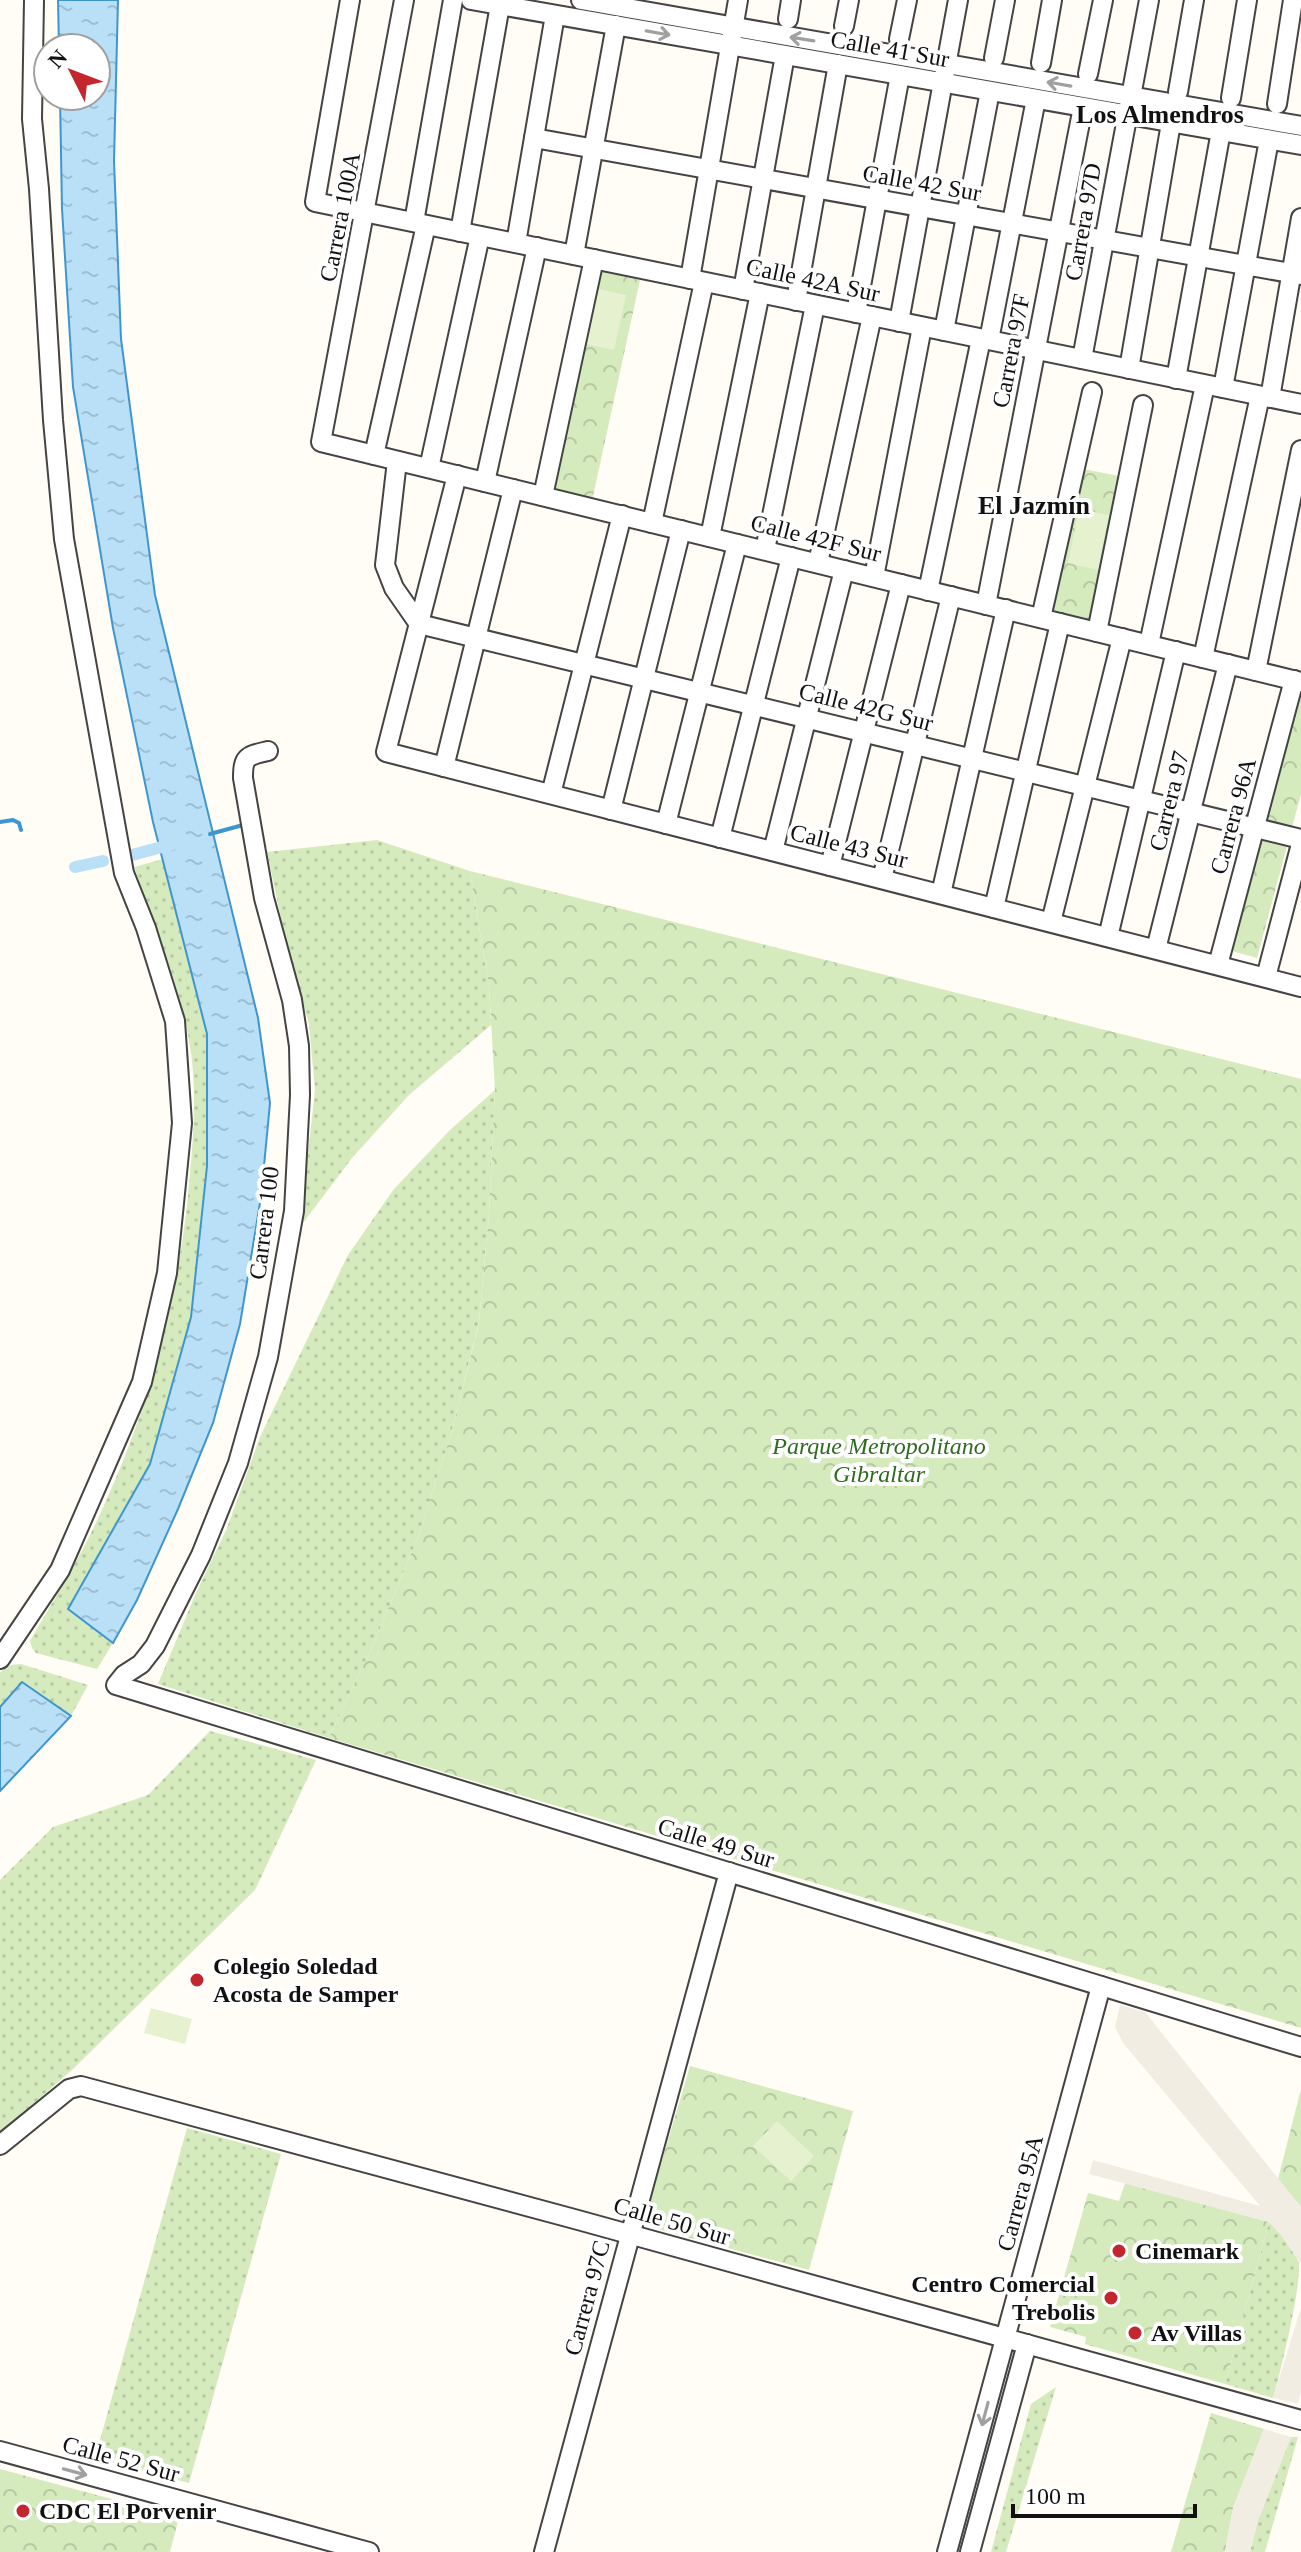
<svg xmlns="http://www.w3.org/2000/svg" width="1301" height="2552" font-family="Georgia,serif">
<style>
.grass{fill:url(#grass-dots)}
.park{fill:url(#park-crowns)}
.pitch{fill:#e6f2cf}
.plaza{fill:#f1ede2}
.water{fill:url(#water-ripples);stroke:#3f96cf;stroke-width:2}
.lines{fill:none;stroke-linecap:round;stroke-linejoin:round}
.stream{stroke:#3f96cf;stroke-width:4}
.canal{stroke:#b9e0f7;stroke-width:12}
.minor-casing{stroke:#444;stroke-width:22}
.minor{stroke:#fff;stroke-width:18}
.oneway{stroke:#a0a0a0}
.poi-dot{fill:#c4262e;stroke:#fff;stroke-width:3}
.labels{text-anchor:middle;stroke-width:8;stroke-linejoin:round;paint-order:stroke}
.street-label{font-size:24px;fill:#111;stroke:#fff}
.park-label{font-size:24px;font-style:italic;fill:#2f6b1f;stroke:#fff}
.poi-label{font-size:24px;font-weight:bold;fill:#111;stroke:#fff;text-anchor:start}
.neighbourhood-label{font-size:26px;font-weight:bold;fill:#111;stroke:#fff}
</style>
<defs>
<pattern id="grass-dots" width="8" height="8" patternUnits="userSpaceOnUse" patternTransform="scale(2)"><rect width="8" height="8" fill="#d5ebbd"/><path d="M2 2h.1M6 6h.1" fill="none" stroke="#b6c8a1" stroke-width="1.8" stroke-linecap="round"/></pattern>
<pattern id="park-crowns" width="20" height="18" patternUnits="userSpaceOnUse" patternTransform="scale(2)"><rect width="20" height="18" fill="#d5ebbd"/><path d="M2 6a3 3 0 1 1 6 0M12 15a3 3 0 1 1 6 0" fill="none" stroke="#b6c8a1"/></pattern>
<pattern id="water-ripples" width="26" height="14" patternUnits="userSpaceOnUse" patternTransform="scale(2)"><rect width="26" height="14" fill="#b9e0f7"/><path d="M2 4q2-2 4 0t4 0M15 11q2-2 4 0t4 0" fill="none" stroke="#9ebfd3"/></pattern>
</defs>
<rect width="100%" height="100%" fill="#fffdf5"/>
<g class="grass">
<path d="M377,840l93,31 19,116 2,38 -82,70 -57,63 -52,69 15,-137 -6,-66 -22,-77 -20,-95z"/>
<path d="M163,859l44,175v132l-16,151 -41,147 -82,145 45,34 -16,26 -61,-16 -4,-5 -2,-7c20,-35 42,-70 60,-106 56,-113 90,-236 100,-361 4,-44 7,-90 -1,-134 -10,-60 -36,-115 -55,-173z"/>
<path d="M495,1090l-6,123 -10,109 -28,112 -33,103 -42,101 -47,100 -171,-54 38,-91 31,-65 33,-91 88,-182 46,-66 56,-59z"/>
<path d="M21,1664l67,21 -17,31 -49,-34 -22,24v-34l11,-7z"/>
<path d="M210,1731l106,29 -61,130 -183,180 -72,63v-253l53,-53 95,-32z"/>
<path d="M187,2128l94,26 -92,329 -94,-25z"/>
<path d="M1269,2222c11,11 24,25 30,41 2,25 -18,107 -26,135l-48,-14z"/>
<path d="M1056,2387l-50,165h-15l40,-148z"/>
<path d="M1291,2437h7l-33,115h-15l8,-32z"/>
</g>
<g class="park">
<path d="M596,270l44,10 -48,221 -45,-10z"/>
<path d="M1083,469l36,7 -31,147 -36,-8z"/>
<path d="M1301,691v103l-44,164 -25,-7z"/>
<path d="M470,871l831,208v949l-972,-290 47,-100 42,-101 33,-103 28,-111 10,-110 6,-123 -6,-103z"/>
<path d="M690,2066l163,45 -44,159 -166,-45z"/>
<path d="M1301,2089v118l-23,-28z"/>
<path d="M1125,2183l144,39 -44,162 -140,-40 1,-7 -36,-10 38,-134 31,8z"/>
<path d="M1211,2413l53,16 -31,79 -8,44h-54z"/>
<path d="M0,2469l179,48 -9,35h-170z"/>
</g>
<g class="pitch">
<path d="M598,289l28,6 -12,55 -27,-6z"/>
<path d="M1079,509l30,6 -11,55 -30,-7z"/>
<path d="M151,2008l41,11 -7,25 -41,-11z"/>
<path d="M777,2121l37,35 -23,25 -38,-35z"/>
</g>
<g class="plaza">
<path d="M1120,2005l25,7 156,195v58l-22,-33 -10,-10 -180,-48 4,-14 167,46 -137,-163 -8,-16z"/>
<path d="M1301,2308v84l-3,12 -25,-6z"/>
<path d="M1264,2429l27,8 -33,83 -8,32h-25l8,-44z"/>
</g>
<g class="water">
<path d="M58,0h60l-4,161 7,178 34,256 103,423 12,85 -9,94 -21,127 -27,99 -35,86 -41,91 -24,43 -45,-34 82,-145 41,-147 16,-151v-132l-54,-212 -40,-194 -40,-241 -11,-178 -2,-113h36v-48h-37z"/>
<path d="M22,1682l49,34 -71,75v-84z"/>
</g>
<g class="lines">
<g class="stream">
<path d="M0,822l13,-2 6,3 2,7"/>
<path d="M210,834l33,-9"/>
</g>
<g class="canal">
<path d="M132,855l41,-11"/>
<path d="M75,867l28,-6"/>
</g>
<defs>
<g id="minor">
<path d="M350,0l-35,202 986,202"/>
<path d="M404,0l-83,442 980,240"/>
<path d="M471,0l830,145"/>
<path d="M581,0l720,126"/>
<path d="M788,19l3,-19"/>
<path d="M844,26l5,-26"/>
<path d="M899,39l8,-39"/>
<path d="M994,58l11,-58"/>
<path d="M1041,63l11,-63"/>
<path d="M1088,74l15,-74"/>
<path d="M1178,92l16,-92"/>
<path d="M1231,98l16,-98"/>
<path d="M1277,104l16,-104"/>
<path d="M534,138l767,137"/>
<path d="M414,222l39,-222"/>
<path d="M460,232l40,-227"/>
<path d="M516,243l39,-228"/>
<path d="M574,255l42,-230"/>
<path d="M690,279l48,-279"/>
<path d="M743,290l42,-235"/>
<path d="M796,301l42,-237"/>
<path d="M856,313l44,-238"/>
<path d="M899,322l59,-322"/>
<path d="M944,331l46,-240"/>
<path d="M989,340l47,-241"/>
<path d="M1082,359l67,-359"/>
<path d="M1129,369l42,-246"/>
<path d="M1176,379l45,-248"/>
<path d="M1223,388l46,-248"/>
<path d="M1270,398l31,-180"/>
<path d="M374,455l52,-230"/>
<path d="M397,461l-12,104 9,23 25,36 882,215"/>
<path d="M429,468l51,-232"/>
<path d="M457,475l-71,277 915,235"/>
<path d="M485,482l52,-235"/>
<path d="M543,496l51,-237"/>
<path d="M652,523l52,-241"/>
<path d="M710,537l50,-244"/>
<path d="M765,550l50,-245"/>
<path d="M818,563l54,-247"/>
<path d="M874,577l48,-250"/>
<path d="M928,591l53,-252"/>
<path d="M986,605l97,-498"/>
<path d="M1041,618l51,-226"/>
<path d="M1097,632l46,-227"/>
<path d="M1149,644l56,-259"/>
<path d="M1203,658l57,-262"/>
<path d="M1256,671l45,-221"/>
<path d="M268,751c-21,5 -25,5 -25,27l21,120 28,102 7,46 1,49 -6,116 -26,146 -30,106 -37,92 -46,91 -14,18 -17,11 -8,10 1185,362"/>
<path d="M444,767l69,-278"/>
<path d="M551,794l71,-279"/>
<path d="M611,810l70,-280"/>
<path d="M666,824l71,-280"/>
<path d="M720,838l71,-281"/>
<path d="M773,851l71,-281"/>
<path d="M830,866l71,-282"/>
<path d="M882,879l69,-283"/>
<path d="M941,894l65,-285"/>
<path d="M994,908l66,-285"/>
<path d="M1051,922l71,-284"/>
<path d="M1108,937l68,-286"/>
<path d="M1156,949l72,-285"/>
<path d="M1218,965l76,-285"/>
<path d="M1266,977l35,-133"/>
<path d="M0,1659l60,-89 82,-188 25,-109 15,-150 -7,-102 -29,-93 -22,-55 -60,-334 -11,-119 -14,-231 -7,-70 2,-119"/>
<path d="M0,2145l69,-56 12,-3 497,134 723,200"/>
<path d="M0,2451l369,101"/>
<path d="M544,2552l185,-680"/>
<path d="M947,2552l154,-566"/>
<path d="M970,2552l57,-208"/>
</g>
</defs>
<use href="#minor" class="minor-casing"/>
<use href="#minor" class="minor"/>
</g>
<defs><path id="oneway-shaft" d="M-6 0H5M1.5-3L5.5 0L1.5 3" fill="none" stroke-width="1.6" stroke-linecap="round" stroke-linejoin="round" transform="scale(2)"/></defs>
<g class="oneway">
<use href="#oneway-shaft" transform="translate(658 33) rotate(10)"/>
<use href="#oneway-shaft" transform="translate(802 39) rotate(-171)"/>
<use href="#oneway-shaft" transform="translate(1059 84) rotate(-170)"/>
<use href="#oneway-shaft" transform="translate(985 2414) rotate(105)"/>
<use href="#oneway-shaft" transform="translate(75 2472) rotate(15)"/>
</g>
<g class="poi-dot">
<circle cx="197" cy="1980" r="8"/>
<circle cx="1119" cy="2251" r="8"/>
<circle cx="1111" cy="2298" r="8"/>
<circle cx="1135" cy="2333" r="8"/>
<circle cx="23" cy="2511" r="8"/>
</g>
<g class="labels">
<g class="street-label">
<text transform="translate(890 49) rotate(10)" y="8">Calle 41 Sur</text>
<text transform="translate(922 183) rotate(10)" y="8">Calle 42 Sur</text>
<text transform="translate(340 217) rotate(-79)" y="8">Carrera 100A</text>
<text transform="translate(1083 222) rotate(-80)" y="8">Carrera 97D</text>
<text transform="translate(813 280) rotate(12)" y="8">Calle 42A Sur</text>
<text transform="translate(1011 351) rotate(-79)" y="8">Carrera 97F</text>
<text transform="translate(816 538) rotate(14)" y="8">Calle 42F Sur</text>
<text transform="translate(866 707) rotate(14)" y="8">Calle 42G Sur</text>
<text transform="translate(1169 801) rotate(-76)" y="8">Carrera 97</text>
<text transform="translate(1233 816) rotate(-75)" y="8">Carrera 96A</text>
<text transform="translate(849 846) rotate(14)" y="8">Calle 43 Sur</text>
<text transform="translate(264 1223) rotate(-83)" y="8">Carrera 100</text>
<text transform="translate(716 1843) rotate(17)" y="8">Calle 49 Sur</text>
<text transform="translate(1020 2193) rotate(-75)" y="8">Carrera 95A</text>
<text transform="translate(672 2221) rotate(16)" y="8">Calle 50 Sur</text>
<text transform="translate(587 2298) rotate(-75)" y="8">Carrera 97C</text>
<text transform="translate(121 2459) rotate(15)" y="8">Calle 52 Sur</text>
</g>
<g class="park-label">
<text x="879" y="1454">Parque Metropolitano<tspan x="879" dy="28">Gibraltar</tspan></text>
</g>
<g class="poi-label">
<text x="213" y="1974">Colegio Soledad<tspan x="213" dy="28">Acosta de Samper</tspan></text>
<text x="1135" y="2259">Cinemark</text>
<text x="1095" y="2292" text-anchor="end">Centro Comercial<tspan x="1095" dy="28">Trebolis</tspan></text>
<text x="1151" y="2341">Av Villas</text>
<text x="39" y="2519">CDC El Porvenir</text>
</g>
<g class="neighbourhood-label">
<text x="1160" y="123">Los Almendros</text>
<text x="1034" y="514">El Jazmín</text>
</g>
</g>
<g transform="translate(72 72) rotate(312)"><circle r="38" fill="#ffffff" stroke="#a0a0a0" stroke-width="2"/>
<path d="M0-6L14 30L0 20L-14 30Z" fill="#c4262e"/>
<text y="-12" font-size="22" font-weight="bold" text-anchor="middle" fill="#111111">N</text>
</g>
<path d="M1013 2504v12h182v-12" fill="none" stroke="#111111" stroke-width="4"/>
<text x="1025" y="2504" font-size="24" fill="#111111" stroke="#ffffff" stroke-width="6" paint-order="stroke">100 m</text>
</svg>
